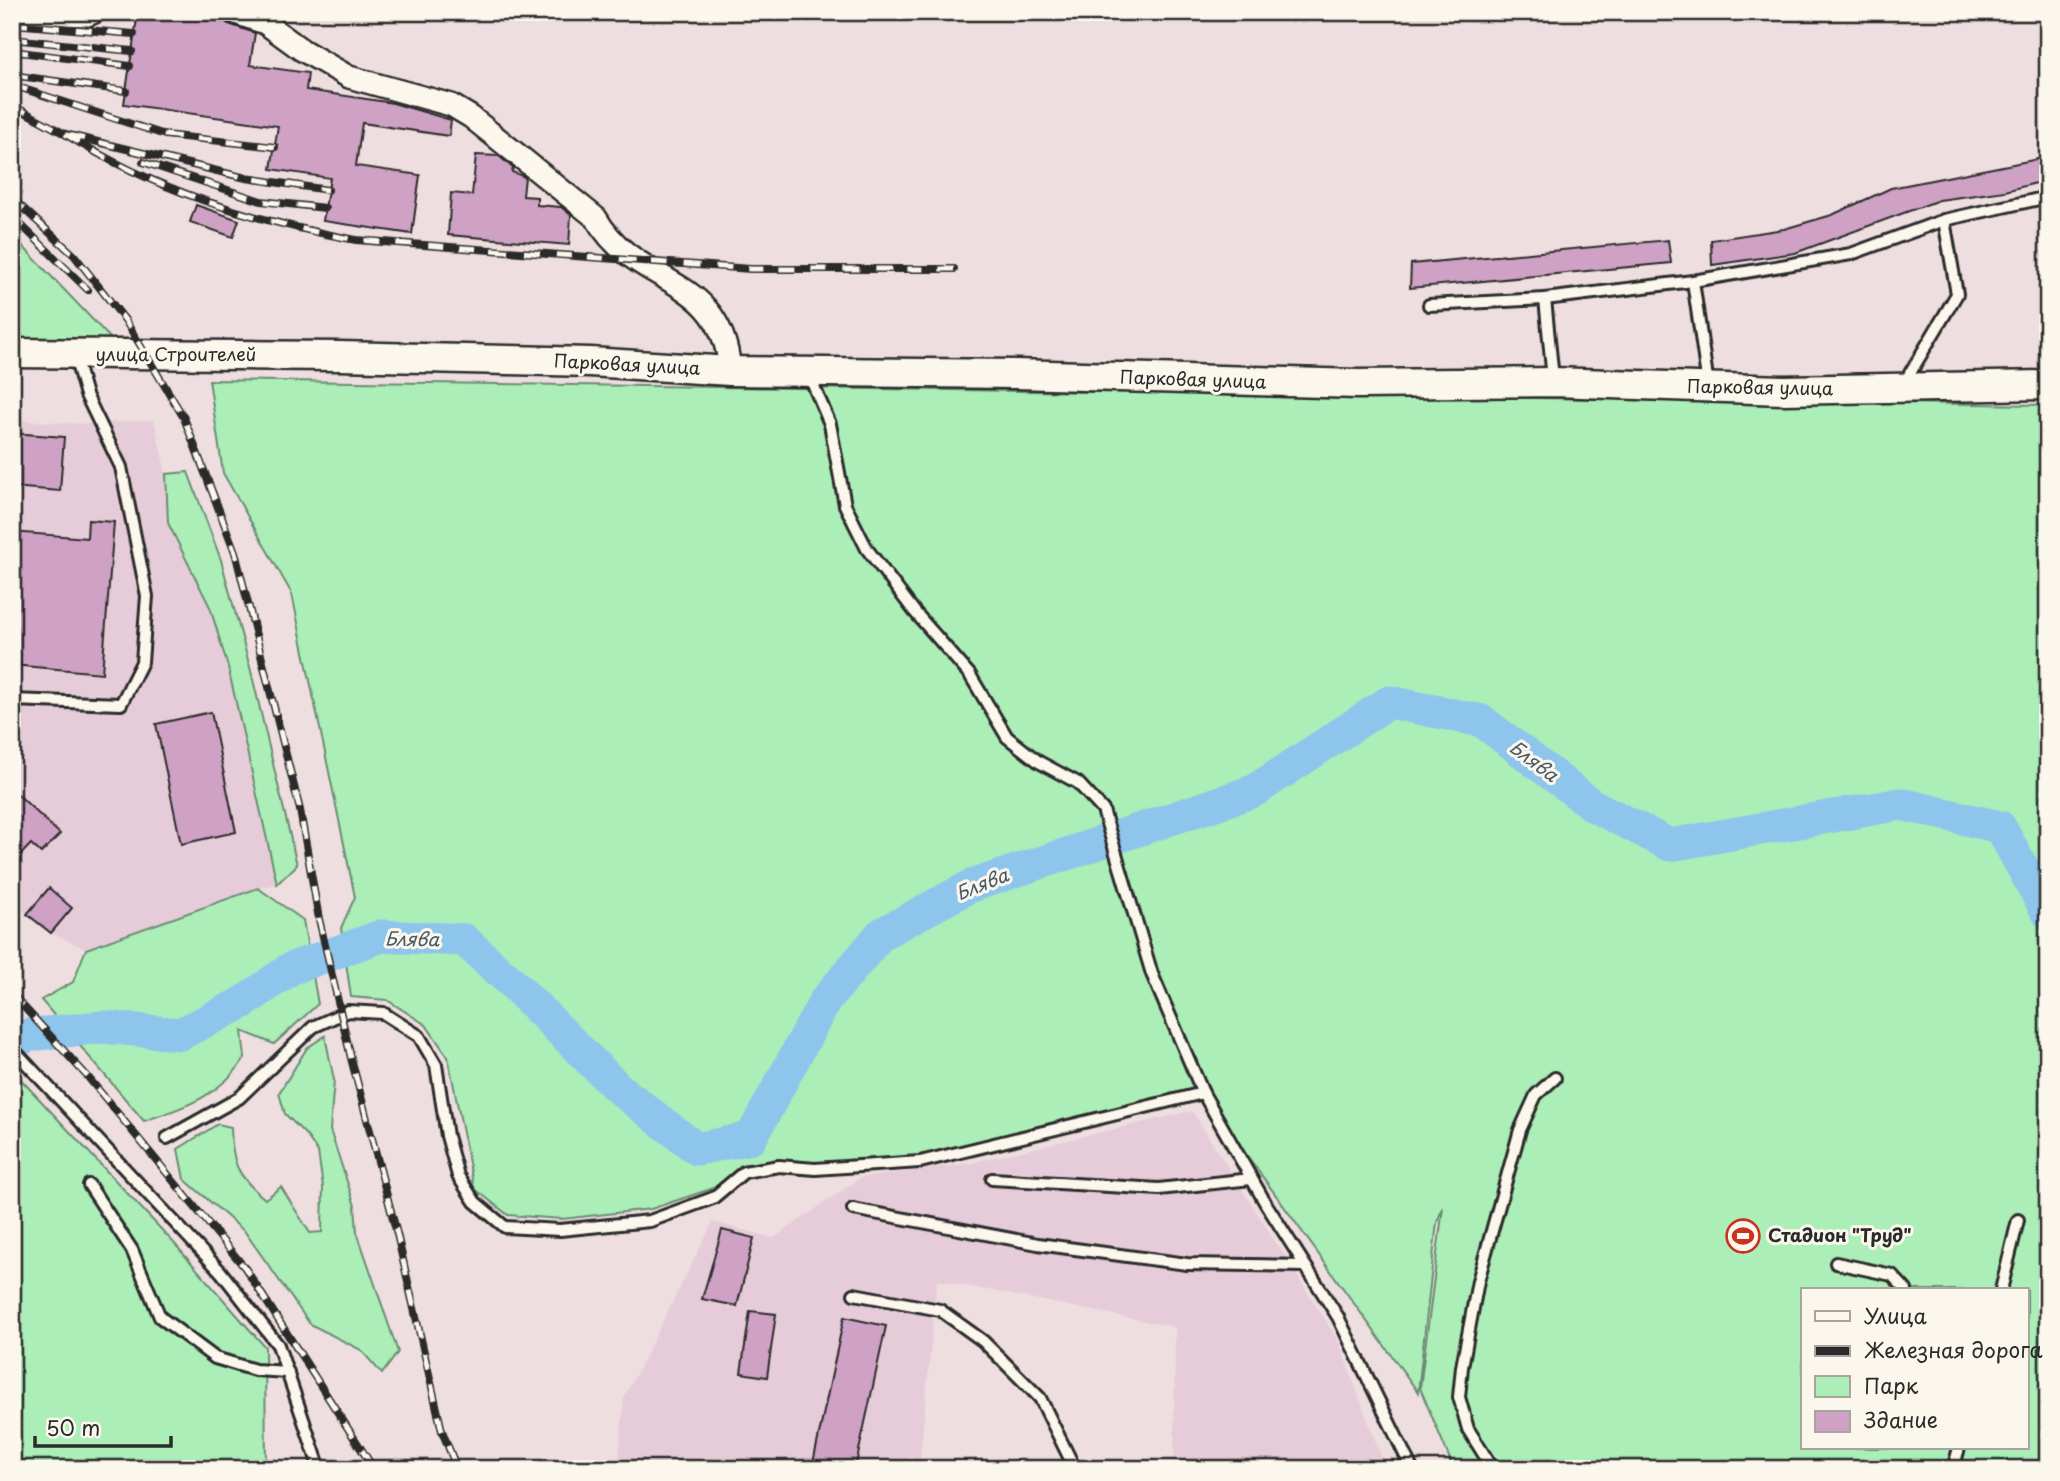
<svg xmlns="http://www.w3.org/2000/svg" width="2060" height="1481" font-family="'Playpen Sans',sans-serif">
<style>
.built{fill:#e5ccd8}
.green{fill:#abeeb8;stroke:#6b8c72;stroke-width:2;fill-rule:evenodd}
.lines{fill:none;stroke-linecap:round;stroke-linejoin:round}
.river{stroke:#8ec5ec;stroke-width:33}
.building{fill:#cfa2c5;stroke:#2b2b2b;stroke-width:2}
.service-casing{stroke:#2b2b2b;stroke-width:16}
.minor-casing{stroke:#2b2b2b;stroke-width:26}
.tertiary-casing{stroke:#2b2b2b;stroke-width:33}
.service{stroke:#fbf7ec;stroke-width:10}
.minor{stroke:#fbf7ec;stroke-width:21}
.tertiary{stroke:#fbf7ec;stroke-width:28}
.rail-casing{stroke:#2b2b2b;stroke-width:8}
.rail{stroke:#fbf7ec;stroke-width:5;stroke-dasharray:16;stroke-linecap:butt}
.labels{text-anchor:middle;stroke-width:6;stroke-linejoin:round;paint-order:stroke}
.street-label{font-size:18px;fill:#2b2b2b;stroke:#fbf7ec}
.poi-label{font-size:18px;font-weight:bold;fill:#2b2b2b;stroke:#fbf7ec;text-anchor:start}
.water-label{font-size:19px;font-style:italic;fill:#495965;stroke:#fbf7ec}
</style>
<rect width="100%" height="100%" fill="#eedee0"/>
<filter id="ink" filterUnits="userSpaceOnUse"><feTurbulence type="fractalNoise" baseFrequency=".0143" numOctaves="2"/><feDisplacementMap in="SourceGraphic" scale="14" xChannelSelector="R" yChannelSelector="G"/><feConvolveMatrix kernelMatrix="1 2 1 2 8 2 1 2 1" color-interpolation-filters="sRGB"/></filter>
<g filter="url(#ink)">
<g class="built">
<path d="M12,420l71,4 71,-4 12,54 2,49 42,84 18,60 49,217 -19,4 -172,61 -35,-16 -39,-31z"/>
<path d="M1192,1111l146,229 48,129h-212l1,-142 -238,-47 -18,189h-301l6,-71 89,-176 61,16 86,-60 111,-15z"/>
</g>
<g class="green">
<path d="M12,235l100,105 -100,1z"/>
<path d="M209,380l1839,25v1064h-594l-34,-81 23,-181 -6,15 -19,170 -216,-299 -282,69 -176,2 -30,24 -63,21 -89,10 -54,-4 -34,-27 -26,-131 -22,-32 -39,-25 -36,-3 -10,-69 14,-31 -63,-303 -69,-121zM1803,1290h224v158h-224z"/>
<path d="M188,472l33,88 30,111 46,194 -20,19 -49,-217 -18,-60 -42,-84 -2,-49z"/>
<path d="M258,888l45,32 15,84 -44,40 -32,-13 3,27c-25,38 -59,49 -101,63l-103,-121 32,-18 13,-33z"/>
<path d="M325,1036l9,44 -4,50 25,76 2,26 41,120 -16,22 -21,-24 -51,-26 -65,-92 -61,-53 -6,-30 40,-25 13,3c1,37 6,49 34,72l16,-12 29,46 12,-1 1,-45 -5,-35 -12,-17 -21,-21 -6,-21 28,-45z"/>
<path d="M12,1070l161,172 92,105 1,122h-254z"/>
</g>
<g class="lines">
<path class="river" d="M12,1044l16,-9 74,-8 78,7 64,-32 46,-33 91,-33 83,4 46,41 109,108 78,60 54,-11 74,-137 56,-67 90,-48 283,-95 135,-89 93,19 110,84 78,40 231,-41 99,23 48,86"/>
</g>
<g class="building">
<path d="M138,12h52l31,5 7,7 27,9 -5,32 58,8 -2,17 87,13 58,17 -2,16 -87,-13 -6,43 64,9 -8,59 -89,-13 7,-43 -59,-9 7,-43 -154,-22z"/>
<path d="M476,155l23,1 14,12 -1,4 13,5 -2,19 14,1v8l24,2 10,8 -2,30 -121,-10 3,-42 21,2z"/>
<path d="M2048,157v23l-43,11 -66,9 -144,53 -83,12 -1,-25 73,-11 48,-14 59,-27z"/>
<path d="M196,205l43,15 -6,17 -43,-15z"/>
<path d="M1668,240l3,23 -261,25 1,-24z"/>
<path d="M12,433l52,4 -4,54 -48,-4z"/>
<path d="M88,520l26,2 -12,151 -90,-8v-133l75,6z"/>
<path d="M211,712l25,120 -55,12 -25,-120z"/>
<path d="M12,789l48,45 -19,19 -10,-9 -19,20z"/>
<path d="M49,888l23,20 -21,25 -24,-19z"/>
<path d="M722,1230l32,8 -17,68 -35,-7z"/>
<path d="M750,1311l26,3 -9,63 -26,-4z"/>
<path d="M844,1317l42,9 -31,143 -42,-6z"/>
</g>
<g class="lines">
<defs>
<g id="service">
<path d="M1693,281l15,104"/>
<path d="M1545,299l8,80"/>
<path d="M1429,305l116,-6 148,-18 158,-27 93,-34 104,-23"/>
<path d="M809,375l21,49 15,81 22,44 47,62 56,64 37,62 32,25 39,21 25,27 49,164 51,119 63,111 72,113 74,152"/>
<path d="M1903,385l54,-91 -13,-74"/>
<path d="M12,700l109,4 21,-42 5,-66 -26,-129 -35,-72 -11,-38"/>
<path d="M12,1048l209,224 57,73 42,124"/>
<path d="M167,1138l72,-40 74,-71 35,-16 35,2 36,23 17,29 11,71 11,40 17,26 30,25 55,3 90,-9 63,-23 31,-26 35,-6 36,3 105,-7 283,-69"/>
<path d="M992,1179l167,10 92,-10"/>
<path d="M89,1185l43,65 28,67 55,41 40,12 33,2"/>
<path d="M853,1209l185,35 149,20 118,2"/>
<path d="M1836,1263l56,12 14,15"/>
<path d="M2001,1290l17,-70"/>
<path d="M854,1294l86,16 43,31 57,57 35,71"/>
<path d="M1493,1469l-25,-40 -9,-32 3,-30 16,-86 42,-151 16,-35 19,-17"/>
<path d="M1953,1469l6,-21"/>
</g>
<g id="minor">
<path d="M233,12l32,11 37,27 47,27 102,28 20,12 125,101c41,72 126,53 134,153"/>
<path d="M12,13l75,2 7,-3"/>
</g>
<path id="tertiary" d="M12,353l327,3 251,6 140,9 286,3 342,10 195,-2 230,8 265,-5"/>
</defs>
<use href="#service" class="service-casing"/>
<use href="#minor" class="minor-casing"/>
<use href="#tertiary" class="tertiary-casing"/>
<use href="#service" class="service"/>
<use href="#minor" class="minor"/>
<use href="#tertiary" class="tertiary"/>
<defs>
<g id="rail">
<path d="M12,24l122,10"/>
<path d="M12,39l120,12"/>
<path d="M12,51l118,15"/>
<path d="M12,75l114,16"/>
<path d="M12,85l153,50 110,12"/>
<path d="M12,105l53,29 181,44 82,12"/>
<path d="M65,134c89,56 188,87 291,106l395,29h203"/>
<path d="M143,162l118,39 64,7"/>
<path d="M12,198l62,57 51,65 59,98 51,134 65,258 19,109 32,139 46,176 45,197 15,38"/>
<path d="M12,216l76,74"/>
<path d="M12,994l75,82 158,192 129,201"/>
</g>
</defs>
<use href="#rail" class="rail-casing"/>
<use href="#rail" class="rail"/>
</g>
</g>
<defs>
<symbol id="stadium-ring" viewBox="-11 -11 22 22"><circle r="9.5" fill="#fbf7ec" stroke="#c8321e" stroke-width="1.5"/><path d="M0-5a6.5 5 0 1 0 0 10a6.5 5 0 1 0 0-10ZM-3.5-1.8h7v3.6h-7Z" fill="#c8321e"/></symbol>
</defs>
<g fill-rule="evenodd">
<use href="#stadium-ring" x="1724" y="1217" width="38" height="38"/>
</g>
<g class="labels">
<g class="street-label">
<text x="176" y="361">улица Строителей</text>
<text transform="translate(627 365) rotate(3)" y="6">Парковая улица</text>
<text transform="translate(1193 380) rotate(2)" y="6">Парковая улица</text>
<text transform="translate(1760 388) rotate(1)" y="6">Парковая улица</text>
</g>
<g class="poi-label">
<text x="1768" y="1242">Стадион "Труд"</text>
</g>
<g class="water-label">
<text transform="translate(1534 761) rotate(37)" y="7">Блява</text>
<text transform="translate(982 884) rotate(-22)" y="7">Блява</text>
<text transform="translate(412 939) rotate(1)" y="7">Блява</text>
</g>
</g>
<rect width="2060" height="1481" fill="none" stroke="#fbf7ec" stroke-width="42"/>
<rect x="21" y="21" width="2018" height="1439" fill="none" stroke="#2b2b2b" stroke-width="2.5" filter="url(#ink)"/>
<rect x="1801" y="1288" width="228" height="161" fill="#fbf7ec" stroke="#a8a59f" stroke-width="2"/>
<rect x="1815" y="1311" width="35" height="10" fill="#fbf7ec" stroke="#a8a59f" stroke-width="2"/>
<text x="1864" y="1324" font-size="21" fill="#2b2b2b">Улица</text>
<rect x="1815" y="1346" width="35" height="10" fill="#2b2b2b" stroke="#a8a59f" stroke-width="2"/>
<text x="1864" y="1358" font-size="21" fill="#2b2b2b">Железная дорога</text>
<rect x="1815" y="1376" width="35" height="21" fill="#abeeb8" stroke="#a8a59f" stroke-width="2"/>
<text x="1864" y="1394" font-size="21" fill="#2b2b2b">Парк</text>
<rect x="1815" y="1411" width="35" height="21" fill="#cfa2c5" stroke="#a8a59f" stroke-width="2"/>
<text x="1864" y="1428" font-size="21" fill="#2b2b2b">Здание</text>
<path d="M35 1436v10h136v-10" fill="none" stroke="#2b2b2b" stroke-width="3.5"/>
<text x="46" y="1436" font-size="21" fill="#2b2b2b" stroke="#fbf7ec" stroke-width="5" paint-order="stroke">50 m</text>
</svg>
